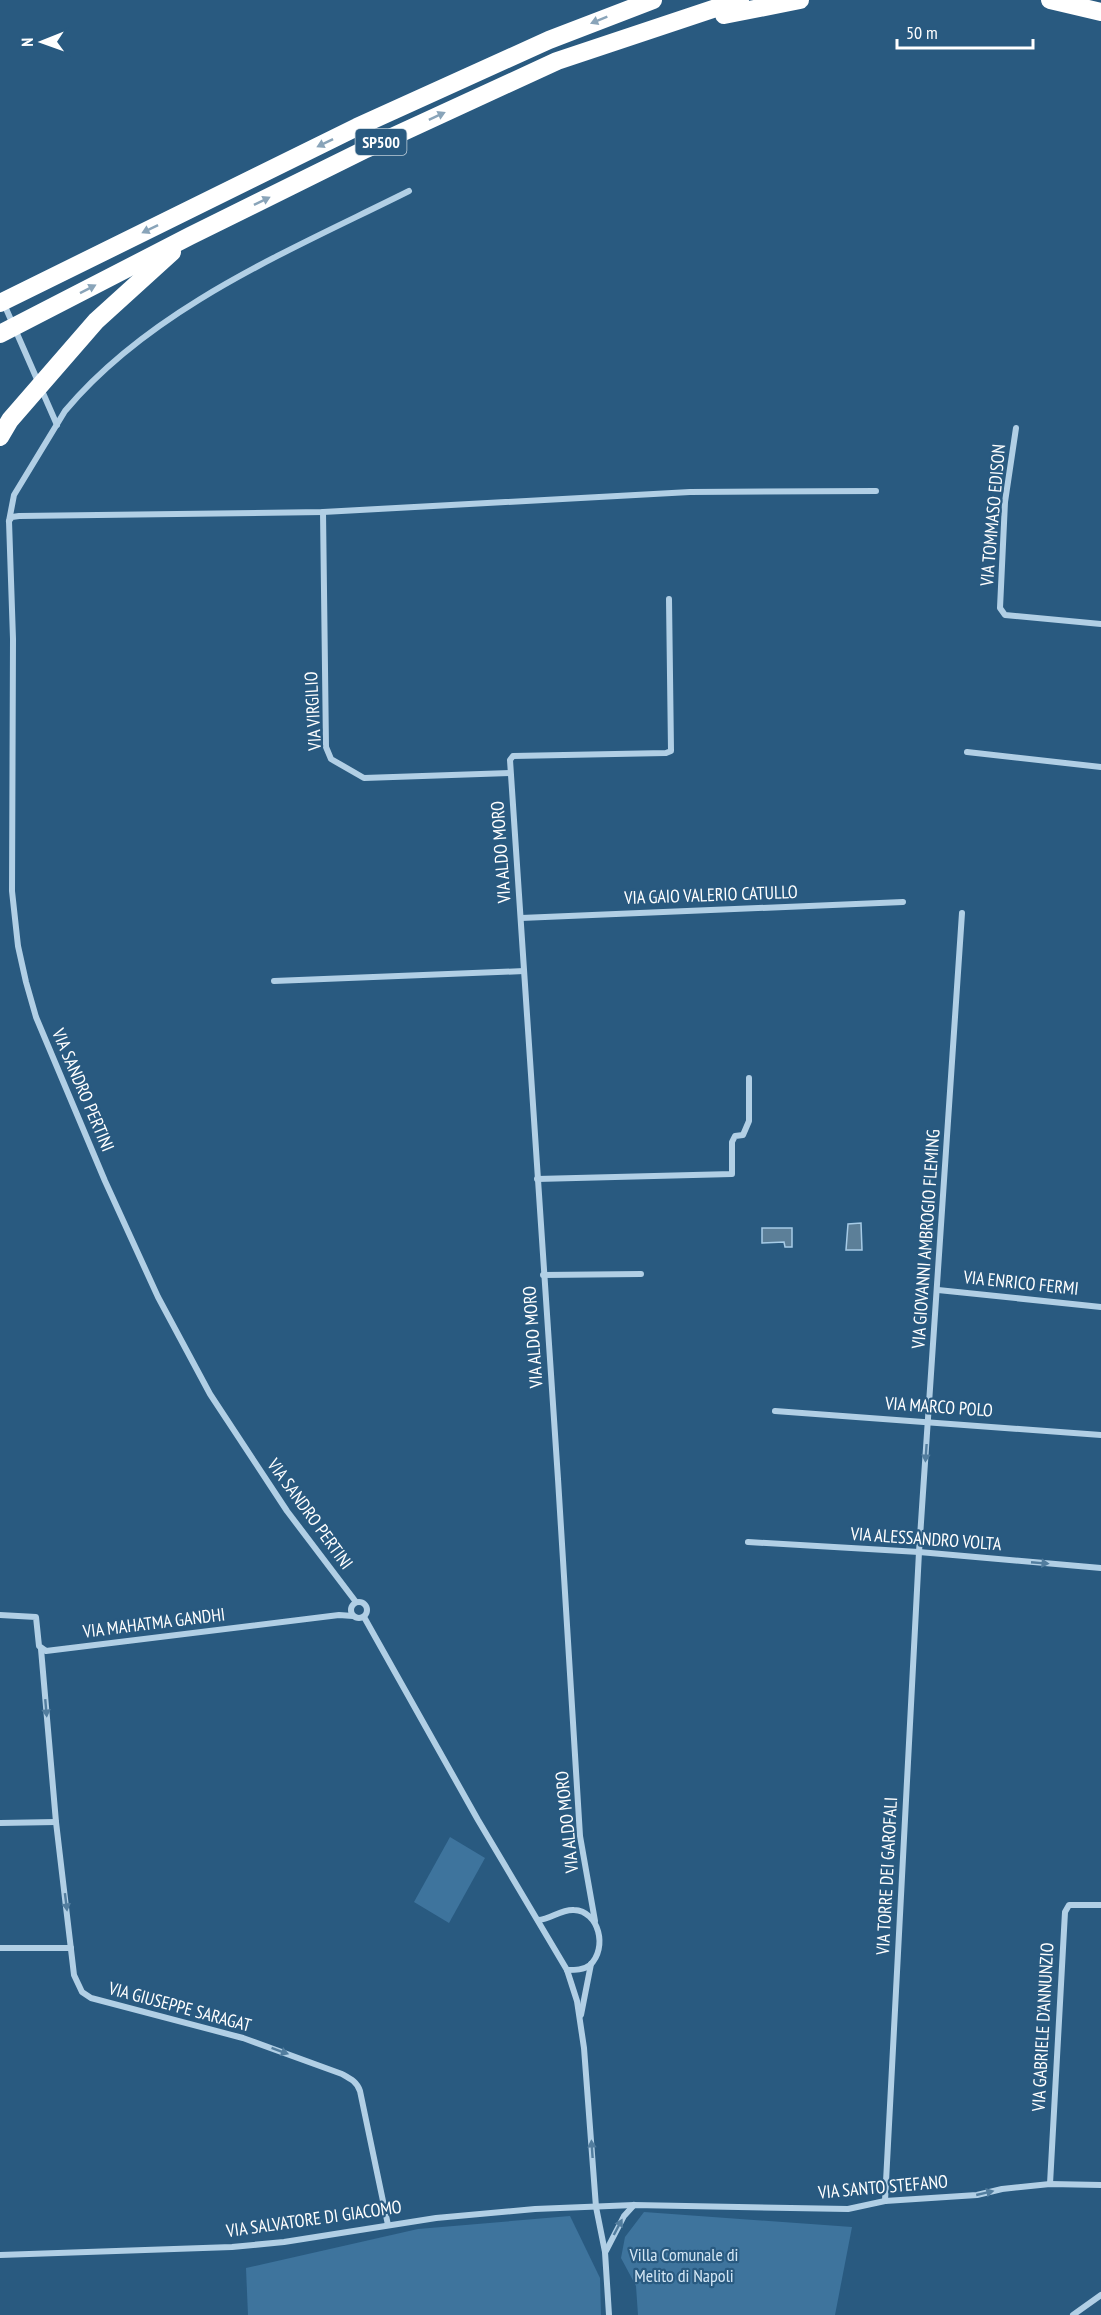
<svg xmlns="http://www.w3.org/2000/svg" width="1101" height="2315" font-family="'PT Sans Narrow',sans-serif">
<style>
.green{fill:#3e749d}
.water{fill:#5c7f98;stroke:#a6cbe6;stroke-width:1.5}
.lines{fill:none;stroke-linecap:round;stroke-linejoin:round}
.street{stroke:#b1cfe5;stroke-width:6}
.highway{stroke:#fff;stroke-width:18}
.oneway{fill:#89a4b9}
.oneway2{fill:#527d9e}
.labels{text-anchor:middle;stroke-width:4.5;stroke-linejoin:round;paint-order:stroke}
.shield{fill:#295a80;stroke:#bfced9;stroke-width:1.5}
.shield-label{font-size:16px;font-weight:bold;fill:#fff}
.street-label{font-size:18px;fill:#fff;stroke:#295a80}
.park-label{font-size:18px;fill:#d4e7f5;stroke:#295a80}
</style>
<rect width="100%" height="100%" fill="#295a80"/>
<g class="green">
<path d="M450,1837l35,21 -36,65 -35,-21z"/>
<path d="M644,2212l208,15 -17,88h-197l-2,-29 -15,-28 4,-21z"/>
<path d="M570,2216l30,62 1,37h-353l-2,-47 172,-39z"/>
</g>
<g class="water">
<path d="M861,1223l1,27h-16l2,-26z"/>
<path d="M762,1228h30v19h-7l-1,-5 -22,1z"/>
</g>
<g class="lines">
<g class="street">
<path d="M4,304l53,121"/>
<path d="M1016,428l-11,74 -5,106 5,7 96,9"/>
<path d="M323,512l3,235 5,12 33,19 146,-5"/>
<path d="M9,521l3,-4 7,-1 304,-4 367,-20 186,-1"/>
<path d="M967,752l134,15"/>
<path d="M521,918l382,-16"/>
<path d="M274,981l250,-10"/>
<path d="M537,1179l195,-5v-32l3,-6 8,-1 6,-14v-43"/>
<path d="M543,1275l98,-1"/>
<path d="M938,1290l163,17"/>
<path d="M775,1411l326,24"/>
<path d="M748,1542l171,10 182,16"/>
<circle cx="359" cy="1610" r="8"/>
<path d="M356,1602l-69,-91 -77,-117 -52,-97 -53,-116 -69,-164 -10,-35 -8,-36 -6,-55 1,-252 -4,-118 5,-26 51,-84c87,-104 226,-161 344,-220"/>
<path d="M0,1615l36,2 3,29 7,5 293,-36 14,1"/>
<path d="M364,1617l114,203 89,150 10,31 7,47 12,159 9,45 4,63"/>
<path d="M41,1649l15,173 18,153 8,17 9,6 152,40 99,36c9,5 15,8 18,17l28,134"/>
<path d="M0,1823l56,-1"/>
<path d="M538,1920c13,-1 23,-11 36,-10 25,1 34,38 16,55 -6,5 -15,5 -23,5"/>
<path d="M595,1921l-15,-85 -22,-357 -48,-719 3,-4 153,-3 5,-2 -2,-152"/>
<path d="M0,1948h71"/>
<path d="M581,2015l10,-51"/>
<path d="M1050,2184l15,-272 4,-7h32"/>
<path d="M885,2201l34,-649 43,-639"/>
<path d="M606,2251l18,-35 10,-11"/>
<path d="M0,2255l232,-8 52,-5 152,-24 99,-9 99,-4 214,4 37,-8 92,-6 25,-6 48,-5 51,1"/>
<path d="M1073,2315l28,-20"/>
</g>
<g class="highway">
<path d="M1050,0l51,12"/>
<path d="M724,15l76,-15"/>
<path d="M0,303l357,-176 192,-87 104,-40"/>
<path d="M0,334l190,-98 176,-87 191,-88 183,-61"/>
<path d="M0,437l10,-17 86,-99 76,-69"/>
</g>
</g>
<defs><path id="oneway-solid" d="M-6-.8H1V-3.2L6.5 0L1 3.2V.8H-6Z" transform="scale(1.5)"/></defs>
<g class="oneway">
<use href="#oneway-solid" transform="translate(599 20) rotate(158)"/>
<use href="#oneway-solid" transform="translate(437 116) rotate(-25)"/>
<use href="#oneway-solid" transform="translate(325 143) rotate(154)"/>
<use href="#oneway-solid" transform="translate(262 201) rotate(-26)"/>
<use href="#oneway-solid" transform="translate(150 229) rotate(154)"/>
<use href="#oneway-solid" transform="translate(88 289) rotate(-27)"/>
</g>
<g class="oneway2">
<use href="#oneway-solid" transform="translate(926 1453) rotate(94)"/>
<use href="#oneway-solid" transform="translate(1040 1563) rotate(5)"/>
<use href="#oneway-solid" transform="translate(46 1708) rotate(85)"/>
<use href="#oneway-solid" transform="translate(66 1902) rotate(83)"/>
<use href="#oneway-solid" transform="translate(280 2051) rotate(20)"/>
<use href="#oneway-solid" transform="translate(592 2149) rotate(-94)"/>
<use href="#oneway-solid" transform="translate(985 2193) rotate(-13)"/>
<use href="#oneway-solid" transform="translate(618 2227) rotate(-62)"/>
</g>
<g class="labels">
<rect class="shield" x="355.5" y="129" width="51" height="26" rx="4.5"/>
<g class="shield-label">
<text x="381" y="148">SP500</text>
</g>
<g class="street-label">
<text transform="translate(993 515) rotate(-85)" y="6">VIA TOMMASO EDISON</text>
<text transform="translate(313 711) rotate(-93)" y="6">VIA VIRGILIO</text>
<text transform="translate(501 852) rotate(-94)" y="6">VIA ALDO MORO</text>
<text transform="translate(711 895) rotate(-2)" y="6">VIA GAIO VALERIO CATULLO</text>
<text transform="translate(83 1090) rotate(67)" y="6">VIA SANDRO PERTINI</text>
<text transform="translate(926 1239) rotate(-86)" y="6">VIA GIOVANNI AMBROGIO FLEMING</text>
<text transform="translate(1021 1283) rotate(6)" y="6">VIA ENRICO FERMI</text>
<text transform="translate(533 1337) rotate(-94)" y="6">VIA ALDO MORO</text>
<text transform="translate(939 1407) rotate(4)" y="6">VIA MARCO POLO</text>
<text transform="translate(310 1514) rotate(54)" y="6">VIA SANDRO PERTINI</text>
<text transform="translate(926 1539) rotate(4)" y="6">VIA ALESSANDRO VOLTA</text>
<text transform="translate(154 1623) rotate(-7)" y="6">VIA MAHATMA GANDHI</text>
<text transform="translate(567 1822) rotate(-96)" y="6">VIA ALDO MORO</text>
<text transform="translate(887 1876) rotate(-87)" y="6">VIA TORRE DEI GAROFALI</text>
<text transform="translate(180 2007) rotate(15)" y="6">VIA GIUSEPPE SARAGAT</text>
<text transform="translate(1043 2027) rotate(-87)" y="6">VIA GABRIELE D'ANNUNZIO</text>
<text transform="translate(883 2187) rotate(-5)" y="6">VIA SANTO STEFANO</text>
<text transform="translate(314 2219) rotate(-8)" y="6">VIA SALVATORE DI GIACOMO</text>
</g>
<g class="park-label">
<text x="684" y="2261">Villa Comunale di<tspan x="684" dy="21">Melito di Napoli</tspan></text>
</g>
</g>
<g transform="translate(42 42) rotate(269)" stroke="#295a80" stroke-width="4.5" paint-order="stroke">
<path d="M0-4.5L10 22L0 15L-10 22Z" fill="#ffffff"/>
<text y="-9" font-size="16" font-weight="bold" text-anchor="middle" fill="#ffffff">N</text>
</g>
<path d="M897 39v9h136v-9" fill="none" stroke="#ffffff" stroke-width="3"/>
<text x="906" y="39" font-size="18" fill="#ffffff" stroke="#295a80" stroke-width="4.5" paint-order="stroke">50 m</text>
</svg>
